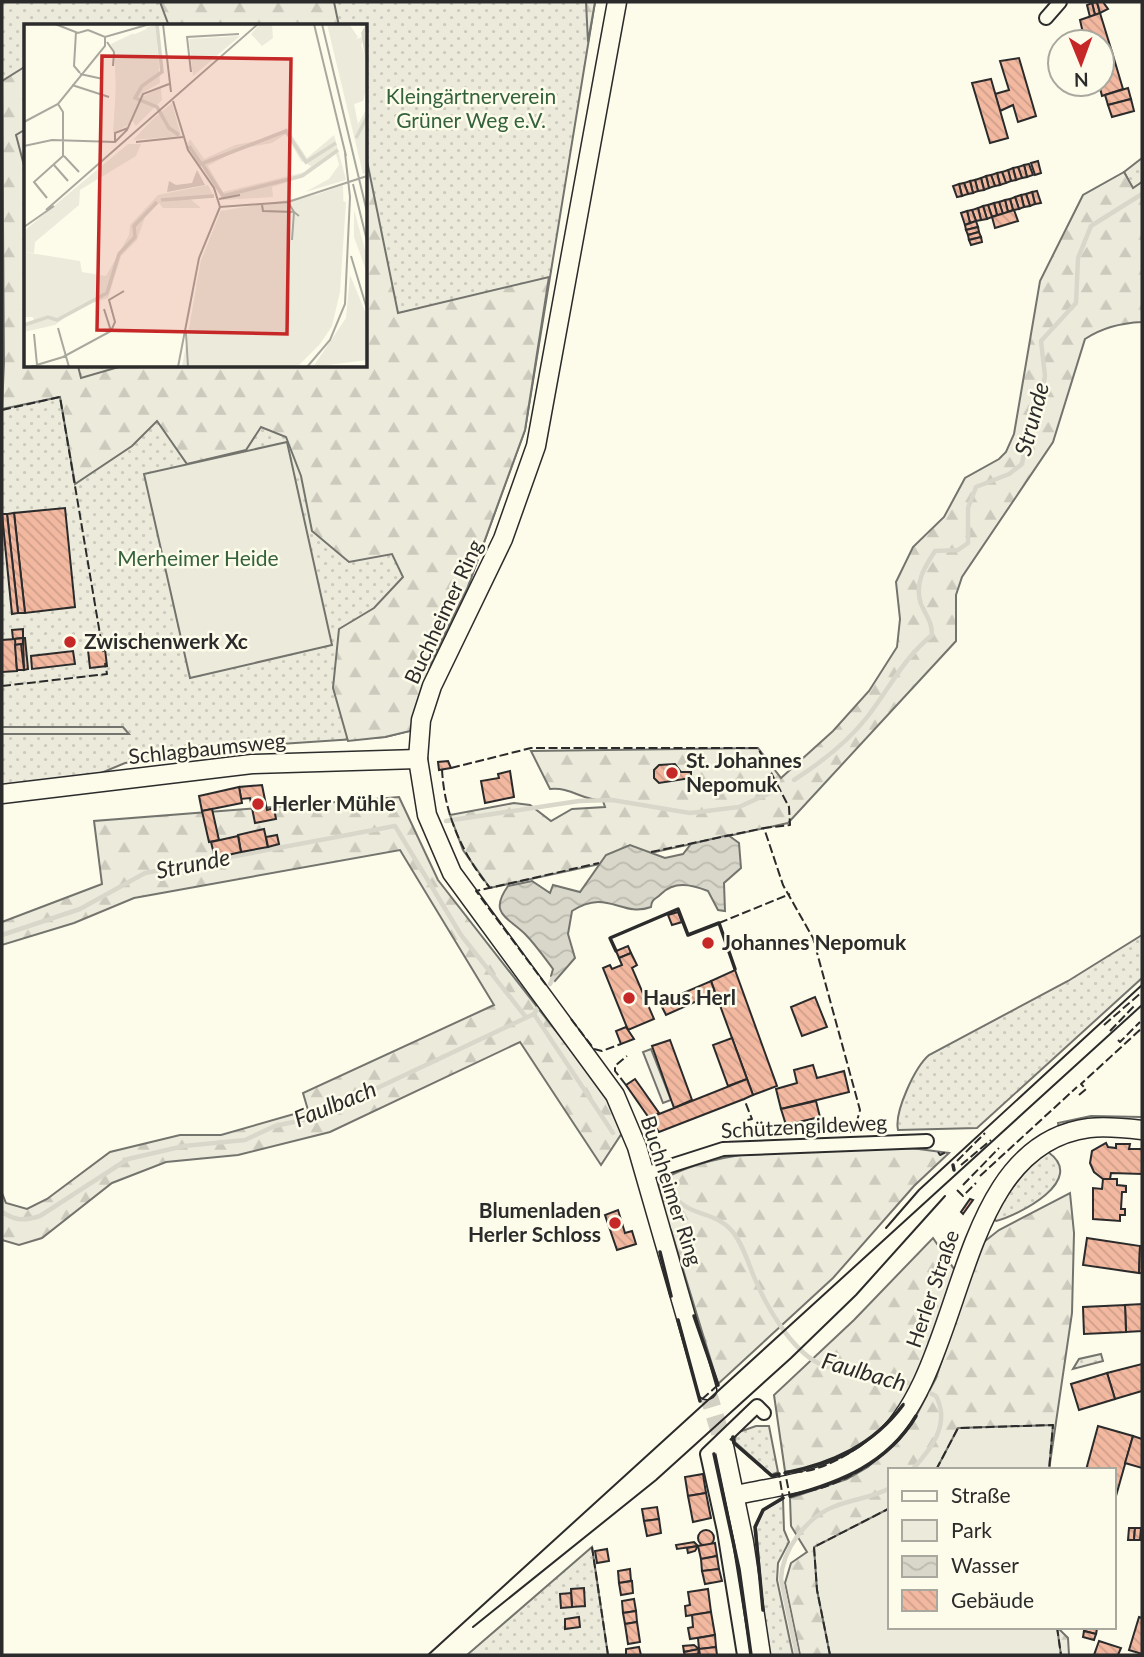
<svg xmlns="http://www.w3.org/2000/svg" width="1144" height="1657" font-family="Lato,sans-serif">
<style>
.green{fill:url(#green-dots);stroke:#74746e;stroke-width:2;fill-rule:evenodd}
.forest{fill:url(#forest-firs);stroke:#74746e;stroke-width:2}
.pitch{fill:#ecebdb;stroke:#74746e;stroke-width:2}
.parking{fill:#eceadb;stroke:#74746e;stroke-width:2}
.water{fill:url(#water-waves);stroke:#74746e;stroke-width:2}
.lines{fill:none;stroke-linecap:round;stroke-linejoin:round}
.stream{stroke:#d8d7c9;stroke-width:4.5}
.building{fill:url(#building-back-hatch);stroke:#2b2b2b;stroke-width:2}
.secondary-tunnel{stroke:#d3d1c4;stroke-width:18;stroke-dasharray:18 9;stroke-linecap:butt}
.street-casing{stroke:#2b2b2b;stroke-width:16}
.secondary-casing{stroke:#2b2b2b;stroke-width:21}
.street{stroke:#fdfbea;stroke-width:12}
.secondary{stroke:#fdfbea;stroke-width:18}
.tram{stroke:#2b2b2b;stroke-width:2}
.fence{stroke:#2b2b2b;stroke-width:2;stroke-dasharray:9 3.5;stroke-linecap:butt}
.wall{stroke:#2b2b2b;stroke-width:3.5}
.poi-dot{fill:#c62828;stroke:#fdfbea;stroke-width:2.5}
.labels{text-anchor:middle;stroke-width:5;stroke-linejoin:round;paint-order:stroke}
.park-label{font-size:21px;fill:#34623c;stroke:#fdfbea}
.street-label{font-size:21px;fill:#2b2b2b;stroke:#fdfbea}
.poi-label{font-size:21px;font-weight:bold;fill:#2b2b2b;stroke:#fdfbea;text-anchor:start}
.water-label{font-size:23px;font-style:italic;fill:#2b2b2b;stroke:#fdfbea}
.inset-river{fill:none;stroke:#d8d7c9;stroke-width:3.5}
.inset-road{fill:none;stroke:#a9a89e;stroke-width:2}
.view{fill:#c62828;fill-opacity:0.15;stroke:#c62828;stroke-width:3.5}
.inset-edge{fill:none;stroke:#2b2b2b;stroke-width:3.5}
</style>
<defs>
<pattern id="green-dots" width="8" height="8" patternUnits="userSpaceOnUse" patternTransform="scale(1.75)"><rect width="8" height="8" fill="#ecebdb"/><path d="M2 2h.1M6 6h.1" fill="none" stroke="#cbcabc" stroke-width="1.8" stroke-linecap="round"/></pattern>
<pattern id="forest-firs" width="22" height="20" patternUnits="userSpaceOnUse" patternTransform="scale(1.75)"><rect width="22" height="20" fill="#ecebdb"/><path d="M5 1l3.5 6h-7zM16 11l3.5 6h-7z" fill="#cbcabc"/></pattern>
<pattern id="water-waves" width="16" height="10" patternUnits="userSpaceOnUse" patternTransform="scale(1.75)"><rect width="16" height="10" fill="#d8d7c9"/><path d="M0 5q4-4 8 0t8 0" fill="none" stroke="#bab9ad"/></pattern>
<pattern id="building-back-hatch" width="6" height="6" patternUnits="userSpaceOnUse" patternTransform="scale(1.75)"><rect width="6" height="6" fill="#f2b8a0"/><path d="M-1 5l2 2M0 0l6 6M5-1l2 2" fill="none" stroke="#d09e8a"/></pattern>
</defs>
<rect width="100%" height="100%" fill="#fdfbea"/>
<g class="green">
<path d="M2,2h593l-70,428 -58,159 -34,69 -23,73 -25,6 -136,9 -85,11 -39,6 -48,20 -75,6zM26,26h340v340h-340z"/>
<path d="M1142,158v24l-9,7 -9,-17z"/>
<path d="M1142,935v43l-165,150 -79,2c-4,-18 17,-63 31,-75l139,-74z"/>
<path d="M1048,1152c40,28 -29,63 -52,69l-3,-3c15,-25 31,-50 55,-66z"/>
<path d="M1101,1354l2,7 -30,8 6,-10z"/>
<path d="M756,1426h13l9,46 -6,3 -37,-33 1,-9z"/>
<path d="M783,1499l1,31 5,12 -11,21 -1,17 16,75h-26l-11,-128 8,-17z"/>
<path d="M592,1547l16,108h-141z"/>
</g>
<g class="forest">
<path d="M160,2h174l5,24h-170z"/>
<path d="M586,2h9l-7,40z"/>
<path d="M26,66v63l-10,6 10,38v193h52l3,12 41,-12h244v-210l32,157 151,-36 -24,153 -58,159 -34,69 -23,73 -25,6 -37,4 -15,-53 6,-59 35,-21 29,-31 -11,-23 -43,8 -37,-31 -11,-55 -15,-39 -25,-10 -15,23 -59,14 -30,-43 -25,25 -57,38 -15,-87 -58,12 2,-46 -2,-282z"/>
<path d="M1124,172l9,16 9,-6v140c-21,1 -39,5 -57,17l-32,103 -91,135 -6,18v46l-168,182 -298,65 -27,-38 -13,-35 64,-12 16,2 21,16 21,-12 33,-2 -2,-6c-24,-2 -32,-14 -53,-12l-19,-38 227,-3 23,30 52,-47 36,-40 28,-44 3,-28 -4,-37 17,-35 31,-30 21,-39 34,-19 7,-7 8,-18 26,-153 43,-86z"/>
<path d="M399,797l39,83 174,223 10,30 -21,32 -81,-123 -190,90 -92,23 -72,7 -54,21 -70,55 -23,7 -17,-5v-47l4,10 21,6 20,-10 63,-47 70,-17h41l87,-25 -5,-17 191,-88 -94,-155 -266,48 -60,25 -72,22v-23l100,-38 -8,-63z"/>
<path d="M911,1148l38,5 -35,33 -81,92 -115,106 -47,-154h-2l-11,-48c69,-41 174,-31 253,-34z"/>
<path d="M1070,1193l4,40 -2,80 -23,157h-159v47l-48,138h-42l-15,-72 6,-20 16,-11 -16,-26 -1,-28 57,-19 21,-12 31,-27 13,-16 24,-46 44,-133 19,-15z"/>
<path d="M933,1238l23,34c-26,73 -45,159 -125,189 -14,5 -33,12 -46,10l-11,-76 80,-75z"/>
<path d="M1057,1627l11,11 1,17h-27z"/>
</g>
<g class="pitch">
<path d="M287,442l45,203 -142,33 -46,-204z"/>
<path d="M1053,1425l-4,45h-113l22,-42z"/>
<path d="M890,1508v119h167l4,28h-231l-13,-65 -3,-43z"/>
</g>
<g class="parking">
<path d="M2,727h121l6,7h-127z"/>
<path d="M651,1049l20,51 -8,3 -20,-51z"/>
<path d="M1091,1116l51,1v5l-51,-2 -32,8 -1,-5z"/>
</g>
<path class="water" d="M728,835l11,8 2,25 -17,15 1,28 -7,-1 -10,-19c-18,-7 -34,-10 -47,3 -6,6 -9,4 -10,13 -30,11 -43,-19 -79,4l-4,23 7,24 -20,23 -4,-5 2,-7c-9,-12 -18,-25 -28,-35 -17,-17 -37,-20 -17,-48l24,-5 18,12 3,-8 27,7 26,-37 24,-10 35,13 18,-4 8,-10z"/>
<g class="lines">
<g class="stream">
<path d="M794,780c28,-18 54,-38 74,-64 23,-30 35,-57 64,-81 0,-14 -6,-19 -11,-31 -7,-20 3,-36 14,-53l23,-1 10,-7v-35l8,-21 33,-13 13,-10 7,-39 10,-19 6,-30 -4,-35 35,-38 2,-45 13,-32 51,-32"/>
<path d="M446,821l133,-20 33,-1 78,13 49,-6 33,-15"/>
<path d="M2,935l78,-26 65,-36 250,-47 66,109 64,81"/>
<path d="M550,984l3,-6"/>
<path d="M534,1014l4,-6"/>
<path d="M668,1187c18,33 44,21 64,44 11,13 16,32 23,48 11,27 36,70 63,84 26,13 66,8 98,23"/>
<path d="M2,1212c14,9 22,9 38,4l88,-57 56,-13 61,-6 30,-14 41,-9 218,-103 79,119"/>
<path d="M912,1470c19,-21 39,-46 24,-74l-12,-6"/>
<path d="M797,1655l-16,-76c1,-29 25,-61 52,-72 19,-8 39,-9 57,-19"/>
</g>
</g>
<g class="building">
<path d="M1097,2l3,11 -5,2 -3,-12z"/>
<path d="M1097,2h6l5,7 -8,4z"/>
<path d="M1092,3l3,12 -5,2 -3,-12z"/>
<path d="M1100,13l12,39 -10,3v-13h-17l-5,-22z"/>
<path d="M1112,52l11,37 -21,7 -3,-12h3v-29z"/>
<path d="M1019,58l17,58 -18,6 -5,-17 -13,6 -5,-17 14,-4 -9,-29z"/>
<path d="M991,79l17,59 -18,5 -18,-60z"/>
<path d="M1128,88l3,11 -23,6 -3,-10z"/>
<path d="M1131,99l3,12 -22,6 -4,-12z"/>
<path d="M1038,161l3,12 -6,2 -4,-12z"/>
<path d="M1029,164l4,11 -6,2 -3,-12z"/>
<path d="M1024,165l3,12 -5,1 -4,-11z"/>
<path d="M1018,167l4,11 -6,2 -3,-12z"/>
<path d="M1013,168l3,12 -5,1 -3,-11z"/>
<path d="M1008,170l3,11 -5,2 -4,-11z"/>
<path d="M1002,172l4,11 -6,2 -3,-12z"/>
<path d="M997,173l3,12 -5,1 -4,-11z"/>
<path d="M991,175l4,11 -6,2 -3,-12z"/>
<path d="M986,176l3,12 -5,2 -3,-12z"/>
<path d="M981,178l3,12 -6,1 -3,-11z"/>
<path d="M975,180l3,11 -5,2 -3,-12z"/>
<path d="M970,181l3,12 -5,1 -4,-11z"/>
<path d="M964,183l4,11 -6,2 -3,-12z"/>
<path d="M959,184l3,12 -5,1 -4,-11z"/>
<path d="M1037,191l4,12 -6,1 -3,-12z"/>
<path d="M1032,192l3,12 -5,2 -4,-12z"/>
<path d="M1026,194l4,12 -6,1 -3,-12z"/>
<path d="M1021,195l3,12 -5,2 -4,-12z"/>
<path d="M1015,197l4,12 -6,1 -3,-11z"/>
<path d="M1010,199l3,11 -5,2 -3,-12z"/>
<path d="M1005,200l3,12 -5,2 -4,-12z"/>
<path d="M999,202l4,12 -6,1 -3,-12z"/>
<path d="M994,203l3,12 -5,2 -4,-12z"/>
<path d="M988,205l4,12 -5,2 -4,-13z"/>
<path d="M983,206l4,13 -6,1 -3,-12z"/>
<path d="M978,208l3,12 -5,1 -4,-11z"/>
<path d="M972,210l4,11 -6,2 -3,-12z"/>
<path d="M1014,210l4,11 -23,7 -3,-11z"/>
<path d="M967,211l3,12 -5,2 -4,-12z"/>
<path d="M976,221l2,6 -12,3 -1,-5z"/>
<path d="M978,227l1,5 -11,3 -2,-5z"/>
<path d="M979,232l2,5 -12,3 -1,-5z"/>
<path d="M981,237l1,5 -11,3 -2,-5z"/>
<path d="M65,508l10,99 -50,6 -11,-100z"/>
<path d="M14,513l11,100h-7l-11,-99z"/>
<path d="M2,514h5l11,99 -6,1z"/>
<path d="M23,629v9l-10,1 -1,-9z"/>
<path d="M23,638v6l-8,1v-6z"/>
<path d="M23,638h2l3,31 -4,1z"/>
<path d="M15,639l2,32 -15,1v-32z"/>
<path d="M21,644l3,26h-7l-2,-25z"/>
<path d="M105,649l2,17 -17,2 -2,-18z"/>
<path d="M73,651l2,13 -43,5 -1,-13z"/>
<path d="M448,761l3,7 -12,2 -1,-8z"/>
<path d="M675,764l6,8h10v6l-32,5 -5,-5v-8l5,-5z"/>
<path d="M510,771l4,26 -29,6 -4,-22 18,-3 -1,-4z"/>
<path d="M262,785l5,25 7,-2 2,11 -21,4 -5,-25 -9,1 -2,-12z"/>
<path d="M239,787l3,16 -40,8 -3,-15z"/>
<path d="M212,809l7,31 -10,2 -7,-31z"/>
<path d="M264,829l4,18 -27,5 -3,-17z"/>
<path d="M277,835l2,9 -11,3 -2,-10z"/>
<path d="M238,836l3,16 -26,6 -4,-16z"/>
<path d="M678,912l4,10 -10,3 -4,-10z"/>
<path d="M628,946l3,7 -12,5 -3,-7z"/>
<path d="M631,953l6,12 -5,3 22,51 -26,11 -25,-62 7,-3 2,4 10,-4 -3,-7z"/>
<path d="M735,970l42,116 -24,9 -42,-114z"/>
<path d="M711,981l4,12 -49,22 -6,-12z"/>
<path d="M815,997l12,30 -25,9 -11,-29z"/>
<path d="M626,1027l8,12 -13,5 -5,-13z"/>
<path d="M732,1038l15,41 -19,7 -15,-41z"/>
<path d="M670,1040l22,60 -18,8 -22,-62z"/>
<path d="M813,1065l4,13 27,-7 5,21 -68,17 -5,-20 21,-6 -3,-13z"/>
<path d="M635,1079l24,34 -10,5 -23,-33z"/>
<path d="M747,1079l6,16 -9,4 -85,33 -10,-14z"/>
<path d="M816,1101l4,16 -34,8 -5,-16z"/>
<path d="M743,1127h12v7h-11z"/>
<path d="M1106,1143l2,4 8,1v-4h14l-1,5h13v25l-31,-1 -1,6h-7l-9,-7 -4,-9 2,-12z"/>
<path d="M1103,1179h14v6l9,1v6h-4l-1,17h4v6h-5v6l-27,-2v-31l9,1z"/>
<path d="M970,1199l3,1 -10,14 -2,-2z"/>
<path d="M618,1210l7,23 7,-2 4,13 -19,6 -12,-35z"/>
<path d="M1087,1238l53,8 -1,27 -56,-8z"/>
<path d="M943,1240l9,10 -4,4 -9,-10z"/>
<path d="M1140,1246h2v27h-3z"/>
<path d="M1142,1304v27l-16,1 -1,-27z"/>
<path d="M1125,1305l1,27 -42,2 -1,-27z"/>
<path d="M1142,1364v27l-27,8 -8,-26z"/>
<path d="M1107,1373l8,26 -36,11 -8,-26z"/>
<path d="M1098,1426l35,10 -17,60 -2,-26h-28z"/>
<path d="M1133,1436l9,3v29l-17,-5z"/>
<path d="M703,1474l3,19 -18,3 -3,-19z"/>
<path d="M706,1493l5,25 -18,4 -5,-26z"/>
<path d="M657,1507l2,12 -15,2 -2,-12z"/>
<path d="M659,1519l2,14 -14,3 -3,-15z"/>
<path d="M1129,1528h6l-1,12h-6z"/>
<path d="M1135,1528h6l-1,12h-6z"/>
<circle cx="706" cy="1538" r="8"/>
<path d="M694,1542l4,4 -21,3 -1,-4z"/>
<path d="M715,1543l2,13 -16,3 -3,-13z"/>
<path d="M698,1546l-3,5 -7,2 -1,-5z"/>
<path d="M607,1549l2,12 -12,2 -2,-12z"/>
<path d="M717,1556l2,13 -17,2 -1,-12z"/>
<path d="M630,1569l1,12 -12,2 -1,-12z"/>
<path d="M719,1569l3,12 -17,3 -3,-13z"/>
<path d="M632,1581l1,12 -12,2 -2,-12z"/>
<path d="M584,1588l1,18 -13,1 -1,-18z"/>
<path d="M708,1589l3,23 -25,4 -1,-10 5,-1 -2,-13z"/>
<path d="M571,1593l1,14 -11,1 -1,-14z"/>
<path d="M634,1599l2,12 -13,2 -1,-12z"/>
<path d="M636,1611l1,11 -12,2 -2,-11z"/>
<path d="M711,1612l4,23 -25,4 -2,-11 5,-1 -1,-12z"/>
<path d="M579,1617l1,10 -15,2v-10z"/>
<path d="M1139,1617l3,1v36l-13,-4z"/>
<path d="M637,1622l3,20 -12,2 -3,-20z"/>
<path d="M1085,1627l12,2 -1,5 -12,-3z"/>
<path d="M1084,1631l12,3 -2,6 -11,-3z"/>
<path d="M715,1635l1,12 -17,2 -1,-11z"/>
<path d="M1099,1641l22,7 -3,7h-24z"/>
<path d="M694,1645l5,4 -15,3 -1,-6z"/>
<path d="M639,1647l2,8h-15v-6z"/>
<path d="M716,1647l1,8h-17l-1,-6z"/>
<path d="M699,1649l-1,5 -13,1 -1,-3z"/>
</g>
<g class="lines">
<path class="secondary-tunnel" d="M707,1390l17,56"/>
<defs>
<g id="street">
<path d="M1046,18l14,-16"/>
<path d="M645,1174l78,-25 204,-8"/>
<path d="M744,1655l-20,-124 -17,-77 50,-48 7,7"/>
</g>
<g id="secondary">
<path d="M617,2l-81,444 -33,93 -71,147 -11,34 -3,39 9,56 25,58 163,222 22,52 70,243"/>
<path d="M2,794l250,-30 166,-5"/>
<path d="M724,1446l20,96 17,113"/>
<path d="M735,1495c50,-10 103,-15 143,-50 91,-77 73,-299 211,-317 18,-2 36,0 53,2"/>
</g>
</defs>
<use href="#street" class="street-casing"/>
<use href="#secondary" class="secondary-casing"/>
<use href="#street" class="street"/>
<use href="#secondary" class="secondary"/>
<g class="tram">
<path d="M886,1228l33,-38 223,-205"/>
<path d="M473,1627l183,-147 135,-122 65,-63 89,-99"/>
<path d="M428,1655l714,-650"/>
</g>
<g class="fence">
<path d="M2,410l58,-13 43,255"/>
<path d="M2,686l105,-12 -2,-11"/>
<path d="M451,768l80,-20h227l31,59 1,18 -26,3 19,57 30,53 47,172 -6,22 -102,3"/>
<path d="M442,769c2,44 20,85 48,119"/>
<path d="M651,852l113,-24"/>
<path d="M719,923l71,-29"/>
<path d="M546,985l-70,-94 123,-28"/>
<path d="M571,1019l23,30 8,2 19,-7"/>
<path d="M1104,1025l38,-33"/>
<path d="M1110,1031l26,-27"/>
<path d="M1118,1040l2,2 20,-20"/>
<path d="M626,1085l-11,-14v-5l12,-10"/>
<path d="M1079,1095l7,-6 -5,-5 61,-56"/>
<path d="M743,1129v-8l9,-2 -8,-20"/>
<path d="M938,1152l2,3 8,-4"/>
<path d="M957,1161l28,-28"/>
<path d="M961,1165l30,-25"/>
<path d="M980,1176l97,-89"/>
<path d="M963,1185l36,-37"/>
<path d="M957,1190l6,6 13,-13"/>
<path d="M660,1255l11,40"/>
<path d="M678,1319l22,82 18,-16 -24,-69"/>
<path d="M904,1403c-24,33 -77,74 -119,69l5,25c7,-4 21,-6 31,-9 38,-12 74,-37 95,-72"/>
<path d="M730,1440l3,-3 1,6 38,33 7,-2 4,24 -20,12 -8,17 8,83"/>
<path d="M936,1470l22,-42 95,-3 -4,45"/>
<path d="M592,1547l16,108"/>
<path d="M1057,1627l4,28"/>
<path d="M830,1655l-13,-65 -3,-43 76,-39"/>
</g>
<g class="wall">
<path d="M616,951l-6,-13 68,-29 10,26 31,-12 16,46"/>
<path d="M953,1165l1,5"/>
<path d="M660,1252l11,44"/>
<path d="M694,1316l24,69"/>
<path d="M678,1320l22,81"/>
<path d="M733,1437l1,6 38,33 7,-2"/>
<path d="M714,1454l25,115 12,86"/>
<path d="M785,1473c48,-10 88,-28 118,-68"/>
<path d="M790,1496c51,-14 97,-32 126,-80"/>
<path d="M763,1610l-8,-83 8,-17 20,-12"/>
</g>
</g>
<g class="poi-dot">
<circle cx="70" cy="642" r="7"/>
<circle cx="672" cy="773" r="7"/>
<circle cx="258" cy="804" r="7"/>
<circle cx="708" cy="943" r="7"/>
<circle cx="629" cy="998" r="7"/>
<circle cx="615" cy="1223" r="7"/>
</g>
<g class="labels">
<g class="park-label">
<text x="471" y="104">Kleingärtnerverein<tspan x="471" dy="24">Grüner Weg e.V.</tspan></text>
<text x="198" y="566">Merheimer Heide</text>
</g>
<g class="street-label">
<text transform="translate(444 612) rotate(-65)" y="7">Buchheimer Ring</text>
<text transform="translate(207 749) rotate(-6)" y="7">Schlagbaumsweg</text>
<text transform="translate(804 1127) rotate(-3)" y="7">Schützengildeweg</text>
<text transform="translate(671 1191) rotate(72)" y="7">Buchheimer Ring</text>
<text transform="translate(933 1289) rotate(-71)" y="7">Herler Straße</text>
</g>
<g class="poi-label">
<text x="84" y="649">Zwischenwerk Xc</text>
<text x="686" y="768">St. Johannes<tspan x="686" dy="24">Nepomuk</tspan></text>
<text x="272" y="811">Herler Mühle</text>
<text x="722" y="950">Johannes Nepomuk</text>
<text x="643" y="1005">Haus Herl</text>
<text x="601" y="1218" text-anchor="end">Blumenladen<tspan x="601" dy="24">Herler Schloss</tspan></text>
</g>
<g class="water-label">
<text transform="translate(1032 419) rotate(-75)" y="8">Strunde</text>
<text transform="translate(193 864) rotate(-11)" y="8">Strunde</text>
<text transform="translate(335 1104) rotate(-22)" y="8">Faulbach</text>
<text transform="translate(864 1372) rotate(16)" y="8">Faulbach</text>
</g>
</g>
<g transform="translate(24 24)">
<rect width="343" height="343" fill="#fdfbea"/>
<path d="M321,9l9,7 13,-5 -6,10 6,16v25l-13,-23zM216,12l-47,40 -4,-37zM104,120h13l-5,12 -56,34 -1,15 -44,37 -1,11 -10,-1v-21zM292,171l30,7 -6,90 -8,34 -12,18 -23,23h-115l19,-106 20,-50zM330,186l13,47v16l-13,-36zM331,289l12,18 -1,22 -36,10z" fill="#ecebdb"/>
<path d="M236,0h12l1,14 -11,8 -11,-12zM303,0h22l9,13 -4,4 -8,-6 21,51 -4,15 -9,3 4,20 9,-16v65l-4,1zM132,1l4,58 -18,10 -14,32 -15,8 4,-64 -6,-25 23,-11 -11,49 24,-55zM137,64l1,12 -26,26 -4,-6 10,-23zM148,79l9,33 -48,4 19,-20zM263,104l20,30 27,-23 12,45 -41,12 24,-13 10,-14 -3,-11 -32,23 -32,10 1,10 -50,3 -36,-56 3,-5 14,20 31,-14 36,-7zM262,110l15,27 10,5 -6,6 -82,20 -15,-26 31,-17 33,-6zM184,161l6,12 -25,1 12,10h-38l-4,-5 -14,14 -8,23 -16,16 -13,42 -31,10 -22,17 -31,7v-7l10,-3 -1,-5h-9v-65l56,9 2,11 24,4 23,-41 1,-10 28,-30zM319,161l1,47 -35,4 -7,-36zM207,186l1,19 -10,8 14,8 4,15 17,-4 5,7 14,-10 2,14 10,-1 5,47 -10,9 -7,-3 8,-8 -10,-40 -15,11h-23l19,37 14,48h-31l-16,-86 -26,5 5,-25 20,-50zM326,251l17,41v15l-12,-17 -24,48 36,-13v11l-54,7 33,-49z" fill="#ecebdb" fill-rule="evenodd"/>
<path d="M125,4l7,47 -24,19 -16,1 -2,-52zM233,197l7,34 -24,5 -7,-34zM313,234l1,16 -26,1v-16z" fill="#ecebdb"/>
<path d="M173,146l8,15 -38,7 2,-11 7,4 16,-2z" fill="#d8d7c9"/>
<path class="inset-river" d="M133,0l5,48 -20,14 -7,12 22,9 12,21 10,7M343,2l-4,7 4,25M332,114l11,-21M165,122l12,18 85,-33 20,31 30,-19M179,141l20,31 79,-20 36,-26M137,176l53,-4M0,301l24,-8 9,3 50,-27 12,-39 16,-17 -1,-11 23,-24"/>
<path class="inset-road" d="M31,0l23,9 10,-3M139,0l8,68M290,0l32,132M298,0l45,188M64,6l17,7 45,-13M52,8l-2,34 6,7M83,18l7,10 -1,14M167,48l-4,-35 52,-3M56,50l23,5M48,61l37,12M149,77l15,49 26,38 6,19 68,-5 79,-26M0,98l34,-18 47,-58v-9M91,118v-9l13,-5M112,118l47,-5M0,122l28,-6 63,2 12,-12 16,-36 26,-10M40,132l15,16M30,141l14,16M329,160l14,57M23,174l-13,-16 29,-26v-44l-5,-8M195,175l21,-4M264,178l6,10 -2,28M238,181l1,6 31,1 5,4M22,186l212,-186M0,203l30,-21M327,232l16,53M80,285l7,22M34,304l11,39M162,309l2,34M10,310l3,31M6,343l33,-10 48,-26 4,-9 -6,-22 15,-9M154,343l21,-109 21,-51M283,343l23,-27 15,-36 5,-107 -5,-44"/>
<path class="view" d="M78,32l189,3 -4,275 -190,-4z"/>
<rect width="343" height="343" class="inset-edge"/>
</g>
<rect width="1144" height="1657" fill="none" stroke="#2b2b2b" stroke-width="7"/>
<rect x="888" y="1468" width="228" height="161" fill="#fdfbea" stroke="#a9a89e" stroke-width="2"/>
<rect x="902" y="1491" width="35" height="10" fill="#fdfbea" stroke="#a9a89e" stroke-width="2"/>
<text x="951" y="1503" font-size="21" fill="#2b2b2b">Straße</text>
<rect x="902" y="1520" width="35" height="21" fill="#ecebdb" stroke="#a9a89e" stroke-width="2"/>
<text x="951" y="1538" font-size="21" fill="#2b2b2b">Park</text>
<rect x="902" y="1556" width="35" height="21" fill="url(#water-waves)" stroke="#a9a89e" stroke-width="2"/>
<text x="951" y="1573" font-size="21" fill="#2b2b2b">Wasser</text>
<rect x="902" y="1590" width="35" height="21" fill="url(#building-back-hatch)" stroke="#a9a89e" stroke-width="2"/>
<text x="951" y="1608" font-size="21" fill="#2b2b2b">Gebäude</text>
<g transform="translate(1081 63) rotate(179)"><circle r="33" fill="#fdfbea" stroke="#a9a89e" stroke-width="2"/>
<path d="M0-5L12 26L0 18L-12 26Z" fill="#c62828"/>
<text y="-10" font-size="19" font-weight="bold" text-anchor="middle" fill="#2b2b2b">N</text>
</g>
</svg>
